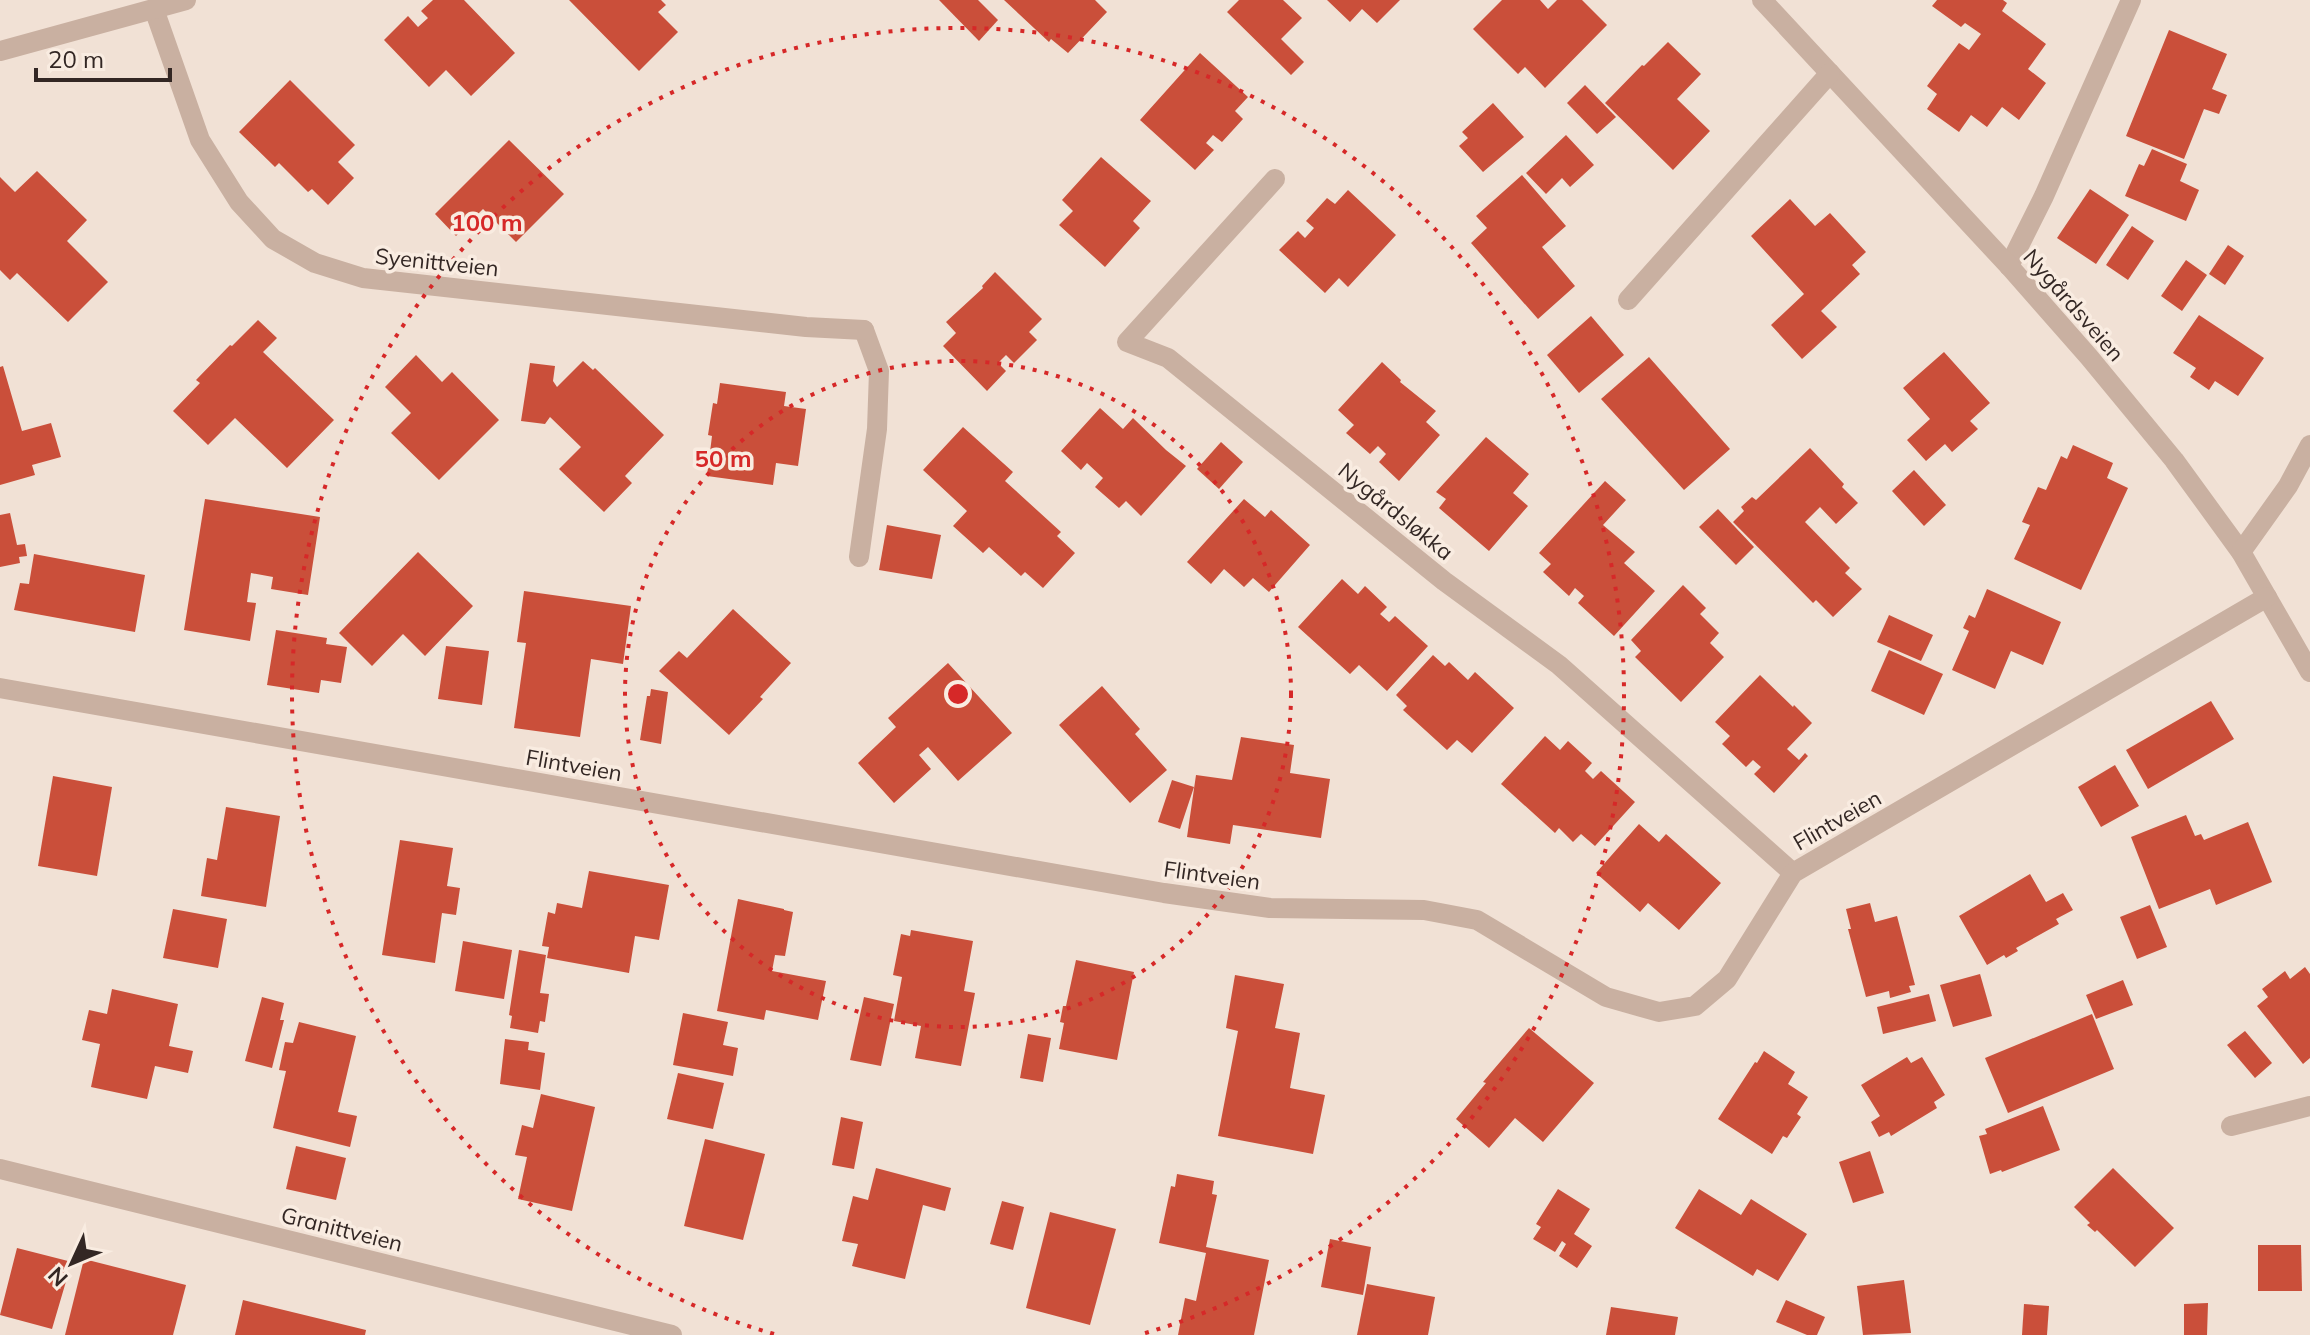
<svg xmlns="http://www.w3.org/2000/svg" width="2310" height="1335" font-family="Mulish,sans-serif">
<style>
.building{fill:#ca4f3a}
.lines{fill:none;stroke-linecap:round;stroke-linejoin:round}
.service{stroke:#c9b0a1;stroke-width:20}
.minor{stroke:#c9b0a1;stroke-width:20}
.ring{fill:none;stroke:#d62828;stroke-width:4;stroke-dasharray:4 8}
.labels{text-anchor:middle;stroke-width:7;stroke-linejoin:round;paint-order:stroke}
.street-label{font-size:22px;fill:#332724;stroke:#f9ece1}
.centre{fill:#d62828;stroke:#f9ece1;stroke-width:4}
.ring-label{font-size:24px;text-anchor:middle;font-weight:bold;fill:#d62828;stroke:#f9ece1;stroke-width:7;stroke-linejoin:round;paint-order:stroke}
</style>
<rect width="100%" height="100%" fill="#f1e1d5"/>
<g class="building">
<path d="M433,0h31l51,53 -44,43 -25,-26 -17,17 -45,-47 24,-24 10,11 10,-9 -7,-7z"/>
<path d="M569,0h92l5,5 -8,7 20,20 -39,39z"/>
<path d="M939,0h39l20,20 -19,21z"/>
<path d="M1004,0h91l12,12 -39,41 -17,-14 -2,3z"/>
<path d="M1239,0h44l19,18 -21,21 23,23 -13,13 -64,-63z"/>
<path d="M1327,0h73l-23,23 -15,-14 -12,13z"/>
<path d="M1502,0h38l8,9 9,-9h25l25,25 -62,63 -20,-21 -7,7 -45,-45z"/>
<path d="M1937,0h66l4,3 -5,8 44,33 -18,25 18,14 -27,37 -17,-13 -15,20 -16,-12 -12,17 -32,-23 10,-15 -10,-8 32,-43 10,7 12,-16 -16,-11 -4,4 -29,-21z"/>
<path d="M2169,30l58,24 -15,35 15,6 -8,19 -15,-5 -20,50 -58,-23z"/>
<path d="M1668,42l33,32 -24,25 33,32 -37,39 -68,-67 37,-38 2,1z"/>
<path d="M1200,53l48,44 -13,14 8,8 -21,23 -9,-7 -7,8 8,7 -19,20 -55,-50z"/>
<path d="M290,80l65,65 -17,17 16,16 -26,27 -16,-16 -4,3 -29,-29 -4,4 -36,-35z"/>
<path d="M1585,85l31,32 -19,17 -30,-31z"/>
<path d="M1493,103l31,34 -41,35 -24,-26 9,-8 -6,-6z"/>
<path d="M1566,135l28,30 -24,22 -8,-9 -16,16 -20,-21z"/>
<path d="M509,140l55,54 -48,48 -33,-33 -27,27 -21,-22z"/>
<path d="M2152,149l35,15 -7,17 19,9 -13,31 -61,-25 14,-32 5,2z"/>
<path d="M1101,157l50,44 -18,20 7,7 -35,39 -46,-42 14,-14 -11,-11z"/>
<path d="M37,171l50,49 -20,21 41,41 -40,40 -51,-49 -7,7 -10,-10v-93l15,15z"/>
<path d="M1522,175l44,51 -24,21 33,39 -37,33 -67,-76 16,-15 -11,-12z"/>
<path d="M2090,189l39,26 -33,49 -39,-26z"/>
<path d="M1348,190l48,45 -48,52 -9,-9 -14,15 -46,-43 19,-19 7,7 9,-10 -8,-7 21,-23 8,6z"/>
<path d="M1790,199l25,27 15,-13 36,39 -14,13 8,9 -39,37 16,16 -35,32 -31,-34 33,-31 -53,-58z"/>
<path d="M2132,226l22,15 -26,39 -22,-15z"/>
<path d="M2228,245l16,11 -19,29 -16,-11z"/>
<path d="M2186,260l21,15 -25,36 -21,-15z"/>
<path d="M995,272l47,47 -13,13 8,8 -23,23 -8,-8 -8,8 8,8 -19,20 -44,-45 13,-13 -10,-11 37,-34 -1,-2z"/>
<path d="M2199,315l65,43 -26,38 -23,-15 -6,9 -19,-13 6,-9 -23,-15z"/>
<path d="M1591,316l33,39 -45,38 -32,-38z"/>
<path d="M258,320l19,18 -14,14 71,68 -47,48 -52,-50 -27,27 -35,-34 27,-28 -4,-3 34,-35 2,1z"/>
<path d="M1944,352l46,51 -20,18 8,8 -26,23 -7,-8 -19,17 -19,-21 23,-21 -27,-31z"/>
<path d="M416,355l26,27 10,-10 47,48 -60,60 -48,-47 20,-20 -26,-26z"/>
<path d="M1649,357l81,92 -46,41 -83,-91z"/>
<path d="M583,361l10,9 2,-2 69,67 -39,41 7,7 -28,29 -45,-43 22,-22 -31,-30 -5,7 -24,-3 9,-58 25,3 -2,15 4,6z"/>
<path d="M1382,362l19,18 -1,2 36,29 -10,11 14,13 -41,46 -20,-19 7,-8 -8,-8 -8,8 -24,-21 8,-8 -16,-15z"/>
<path d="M3,366l19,65 29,-8 10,34 -29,8 3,10 -35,10v-118z"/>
<path d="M720,383l66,9 -2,14 22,3 -8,57 -22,-3 -3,22 -66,-9 5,-40 -4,-1 5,-32 4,1z"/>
<path d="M1100,408l23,21 10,-11 33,32 20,16 -45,50 -15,-15 -7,7 -24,-21 8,-9 -16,-15 -6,7 -20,-19z"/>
<path d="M963,427l50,45 -8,9 56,51 -4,4 18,17 -32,35 -18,-16 -4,4 -32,-29 -6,6 -30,-27 14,-15 -44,-41z"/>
<path d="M1486,437l43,37 -16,19 15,13 -39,45 -50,-43 7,-9 -10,-7z"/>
<path d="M1221,442l22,20 -24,27 -22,-20z"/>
<path d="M2073,445l40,18 -6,15 21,10 -47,102 -67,-31 16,-34 -8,-3 16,-35 8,3 15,-34 6,3z"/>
<path d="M1810,448l34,36 -2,3 16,16 -22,21 -16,-17 -15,15 45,46 -5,5 17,16 -29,28 -17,-17 -3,3 -80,-81 11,-11 -3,-4 11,-10 4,3z"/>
<path d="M1914,470l32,35 -22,21 -32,-35z"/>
<path d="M1605,481l21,19 -23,25 32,27 -11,11 31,28 -41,45 -36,-33 6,-7 -9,-8 -6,8 -26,-24 8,-8 -12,-11z"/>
<path d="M205,499l115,18 -12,78 -37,-6 2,-12 -22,-4 -4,29 9,1 -6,38 -66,-11z"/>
<path d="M1244,499l21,18 6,-7 39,35 -41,47 -16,-14 -9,9 -20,-18 -13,15 -24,-22z"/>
<path d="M1718,509l36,38 -18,18 -37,-38z"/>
<path d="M10,513l7,32 8,-1 2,12 -8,1 1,6 -20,4v-52z"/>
<path d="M887,525l54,10 -9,44 -53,-9z"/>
<path d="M418,552l55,54 -48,50 -22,-22 -31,32 -33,-33z"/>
<path d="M34,554l111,21 -10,57 -121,-22 6,-27 9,1z"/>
<path d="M1342,579l16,15 7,-8 22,21 -7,7 9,8 6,-6 33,30 -41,45 -28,-26 -9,9 -52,-47z"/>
<path d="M1683,585l23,23 -6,6 19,19 -9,10 14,14 -43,45 -46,-45 6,-6 -10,-11z"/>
<path d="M1987,589l74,33 -18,43 -32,-14 -16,38 -43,-19 17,-39 -6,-3 6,-13 6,3z"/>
<path d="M524,591l107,15 -8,58 -32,-5 -11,78 -66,-9 12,-85 -9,-1z"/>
<path d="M733,609l58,54 -31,34 3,2 -34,36 -70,-64 20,-20 8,7z"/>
<path d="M1889,615l44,20 -12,26 -44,-19z"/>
<path d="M276,630l51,8 -1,6 21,3 -6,36 -20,-3 -2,13 -52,-8z"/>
<path d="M446,646l43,5 -7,54 -44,-6z"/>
<path d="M1889,650l54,24 -19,41 -53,-24z"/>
<path d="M1433,655l12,11 4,-4 19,18 7,-8 39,36 -42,45 -15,-13 -10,10 -44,-40 4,-4 -11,-11z"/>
<path d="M948,663l64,70 -54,48 -30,-34 -9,8 12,14 -37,34 -36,-40 38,-36 -8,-9z"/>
<path d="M1760,675l33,32 1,-2 18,18 -25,26 12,11 6,-7 3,3 -34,37 -20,-19 7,-7 -8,-7 -7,7 -24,-23 8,-8 -15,-14z"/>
<path d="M1102,686l38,43 -5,5 32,36 -37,33 -71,-78z"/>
<path d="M651,689l17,3 -7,52 -21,-4 7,-44h3z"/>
<path d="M2211,701l23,38 -86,50 -22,-39z"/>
<path d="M1545,736l15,14 8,-9 24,22 -7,8 8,8 8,-8 34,31 -40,44 -14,-12 -8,8 -14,-14 -4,5 -54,-49z"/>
<path d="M1241,737l53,8 -4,28 40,6 -9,59 -88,-13 -3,19 -43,-7 9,-62 36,5z"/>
<path d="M2115,765l24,41 -38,21 -23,-40z"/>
<path d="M53,776l59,11 -15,89 -59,-10z"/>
<path d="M1172,780l22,7 -14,42 -22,-7z"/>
<path d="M226,807l54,9 -14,91 -65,-11 6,-38 10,2z"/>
<path d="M2186,815l9,21 6,-2 3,6 44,-18 24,60 -56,23 -6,-16 -51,20 -28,-72z"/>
<path d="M1639,824l20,18 7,-8 55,49 -42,47 -31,-27 -8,9 -44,-39z"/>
<path d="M400,840l53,8 -6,38 13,2 -4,27 -14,-2 -7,50 -53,-8z"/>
<path d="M589,871l80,14 -10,55 -24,-4 -6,37 -82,-15 2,-11 -7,-1 6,-34 7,2 2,-11 25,5z"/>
<path d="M2030,874l16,28 17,-9 10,17 -17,9 3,5 -43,24 2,3 -12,7 -2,-3 -17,10 -28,-49z"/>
<path d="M738,899l46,10v1l9,2 -8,44 -10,-1 -3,16 54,10 -8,39 -52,-10 -2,10 -47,-9z"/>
<path d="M1870,903l5,19 22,-6 18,69 -6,1 2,6 -21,6 -1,-7 -23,6 -18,-68h3l-5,-20z"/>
<path d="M2150,905l17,42 -30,12 -17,-42z"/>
<path d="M173,909l54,10 -9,49 -55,-10z"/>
<path d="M911,930l62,11 -9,50 11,2 -14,73 -46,-8 6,-32 -27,-5 8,-44 -9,-2 8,-41 9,2z"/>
<path d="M463,941l49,9 -8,49 -49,-8z"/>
<path d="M519,950l27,5 -6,38 9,1 -4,28 -5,-1 -2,12 -28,-5 2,-12 -3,-1z"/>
<path d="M1076,960l58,12 -17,88 -58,-11 5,-26 -4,-1 3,-16h3z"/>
<path d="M2305,967l5,7v84l-7,6 -46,-58 11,-9 -6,-8 23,-18 5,8z"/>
<path d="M1980,974l12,42 -39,11 -13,-42z"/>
<path d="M1235,975l49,9 -9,44 25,5 -10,55 35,7 -12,59 -95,-18 20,-105 -12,-3z"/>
<path d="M2123,980l10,25 -37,14 -10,-24z"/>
<path d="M112,989l66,15 -9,42 24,5 -5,22 -33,-7 -8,33 -56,-12 9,-43 -18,-4 7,-30 18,4z"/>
<path d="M1929,994l7,27 -53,13 -6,-27z"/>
<path d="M262,997l22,6 -4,17h4l-12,48 -27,-7z"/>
<path d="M864,997l30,7 -13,62 -31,-6z"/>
<path d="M683,1013l45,9 -5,23 15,3 -5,28 -60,-11z"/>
<path d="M2092,1014l22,55 -106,44 -23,-55z"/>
<path d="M299,1022l57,14 -18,76 19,4 -7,31 -77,-19 13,-57 -7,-1 6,-28 8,1z"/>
<path d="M1529,1028l65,55 -51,59 -28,-24 -26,30 -33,-29 30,-36 -3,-1z"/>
<path d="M2245,1031l27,32 -17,15 -28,-33z"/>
<path d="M1028,1034l23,4 -8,44 -23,-4z"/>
<path d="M505,1039l24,3 -1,8 17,3 -5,37 -40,-6z"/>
<path d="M1764,1051l31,21 -7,12 20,13 -11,17 4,3 -14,21 -4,-2 -11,18 -54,-35 37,-57 2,1z"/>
<path d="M1907,1057l4,6 11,-6 23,38 -11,7 3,6 -46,28 -2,-4 -10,5 -8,-15 9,-6 -19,-31z"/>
<path d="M678,1073l46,10 -11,46 -46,-10z"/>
<path d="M541,1094l54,13 -23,104 -54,-12 9,-42 -12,-2 7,-30 11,3z"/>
<path d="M2043,1106l17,44 -58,22 -1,-2 -11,4 -11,-38 8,-2 -2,-5z"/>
<path d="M841,1117l22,5 -9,47 -22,-4z"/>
<path d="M705,1139l60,15 -22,86 -59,-14z"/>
<path d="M296,1146l50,12 -10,42 -50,-11z"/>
<path d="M1870,1151l14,42 -31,10 -14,-41z"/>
<path d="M876,1168l75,20 -6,23 -22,-6 -18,74 -53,-13 6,-22 -16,-3 11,-45 15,4z"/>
<path d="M2113,1168l61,60 -39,39 -38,-37 -2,2 -8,-7 3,-2 -16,-16z"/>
<path d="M1177,1174l37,7 -2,13 5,1 -11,52 63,13 -15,75h-76l7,-37 11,3 10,-48 -47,-10 12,-57 4,1z"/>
<path d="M1558,1189l32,20 -16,25 18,12 -15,22 -18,-12 7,-12 -4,-3 -7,11 -22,-13 8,-12 -5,-3z"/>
<path d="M1699,1189l42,26 10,-16 56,35 -29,47 -21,-12 -4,7 -78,-48z"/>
<path d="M1002,1201l22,6 -11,43 -23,-6z"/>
<path d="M1050,1212l66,17 -26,96 -64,-17z"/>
<path d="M1330,1239l41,8 -8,48 -42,-8z"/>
<path d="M2258,1245h43l1,46h-44z"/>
<path d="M17,1248l51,13 -4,16 3,1 -15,51 -52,-14z"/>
<path d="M84,1259l102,26 -13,50h-108z"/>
<path d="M1904,1280l7,53 -48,2 -6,-49z"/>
<path d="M1367,1284l68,13 -7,38h-71z"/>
<path d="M243,1300l123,30 -1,5h-130z"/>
<path d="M1786,1300l39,17 -8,18h-10l-31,-13z"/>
<path d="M2208,1303l-1,32h-23v-31z"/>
<path d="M2024,1304l25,2 -2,29h-25z"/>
<path d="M1611,1307l67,10 -3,18h-69z"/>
</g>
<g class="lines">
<g class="service">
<path d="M2009,266l35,-70 87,-196"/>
<path d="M859,557l18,-128 2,-58 -15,-41"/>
</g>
<g class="minor">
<path d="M1762,0l247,266 80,91 85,103 67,92 69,120"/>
<path d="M154,9l46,131 39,62 34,37 42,24 48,15 443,49 58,3"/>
<path d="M0,51l186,-51"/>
<path d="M1275,179l-148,163 41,16 276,223 115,84 234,208"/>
<path d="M1628,300l202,-227"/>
<path d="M2241,552l47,-66 22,-41"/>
<path d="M0,688l1164,205 106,15 154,2 53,10 129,77 53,15 36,-6 32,-27 66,-106 474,-276"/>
<path d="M2231,1126l79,-20"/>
<path d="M0,1169l672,166"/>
</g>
</g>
<g class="ring">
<circle cx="958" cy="694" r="333"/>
<path d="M774 1334A666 666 0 1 1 1142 1334"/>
</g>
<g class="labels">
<g class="street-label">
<text transform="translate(437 262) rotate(6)" y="8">Syenittveien</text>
<text transform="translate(2074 305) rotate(49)" y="8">Nygårdsveien</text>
<text transform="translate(1396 511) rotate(39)" y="8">Nygårdsløkka</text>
<text transform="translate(574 765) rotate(10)" y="8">Flintveien</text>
<text transform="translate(1837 820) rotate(-30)" y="8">Flintveien</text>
<text transform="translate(1212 875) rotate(8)" y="8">Flintveien</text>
<text transform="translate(342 1229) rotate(14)" y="8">Granittveien</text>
</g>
</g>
<circle cx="958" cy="694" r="12" class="centre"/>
<g class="ring-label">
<text x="487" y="231">100 m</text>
<text x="723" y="467">50 m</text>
</g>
<g transform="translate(72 1263) rotate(226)" stroke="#f9ece1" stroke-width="6" paint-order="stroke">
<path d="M0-6L14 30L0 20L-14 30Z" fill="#332724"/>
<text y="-12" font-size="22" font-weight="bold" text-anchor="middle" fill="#332724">N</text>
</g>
<path d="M36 68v12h134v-12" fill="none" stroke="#332724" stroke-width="4"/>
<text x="48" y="68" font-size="24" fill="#332724" stroke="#f9ece1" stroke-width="6" paint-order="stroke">20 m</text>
</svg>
